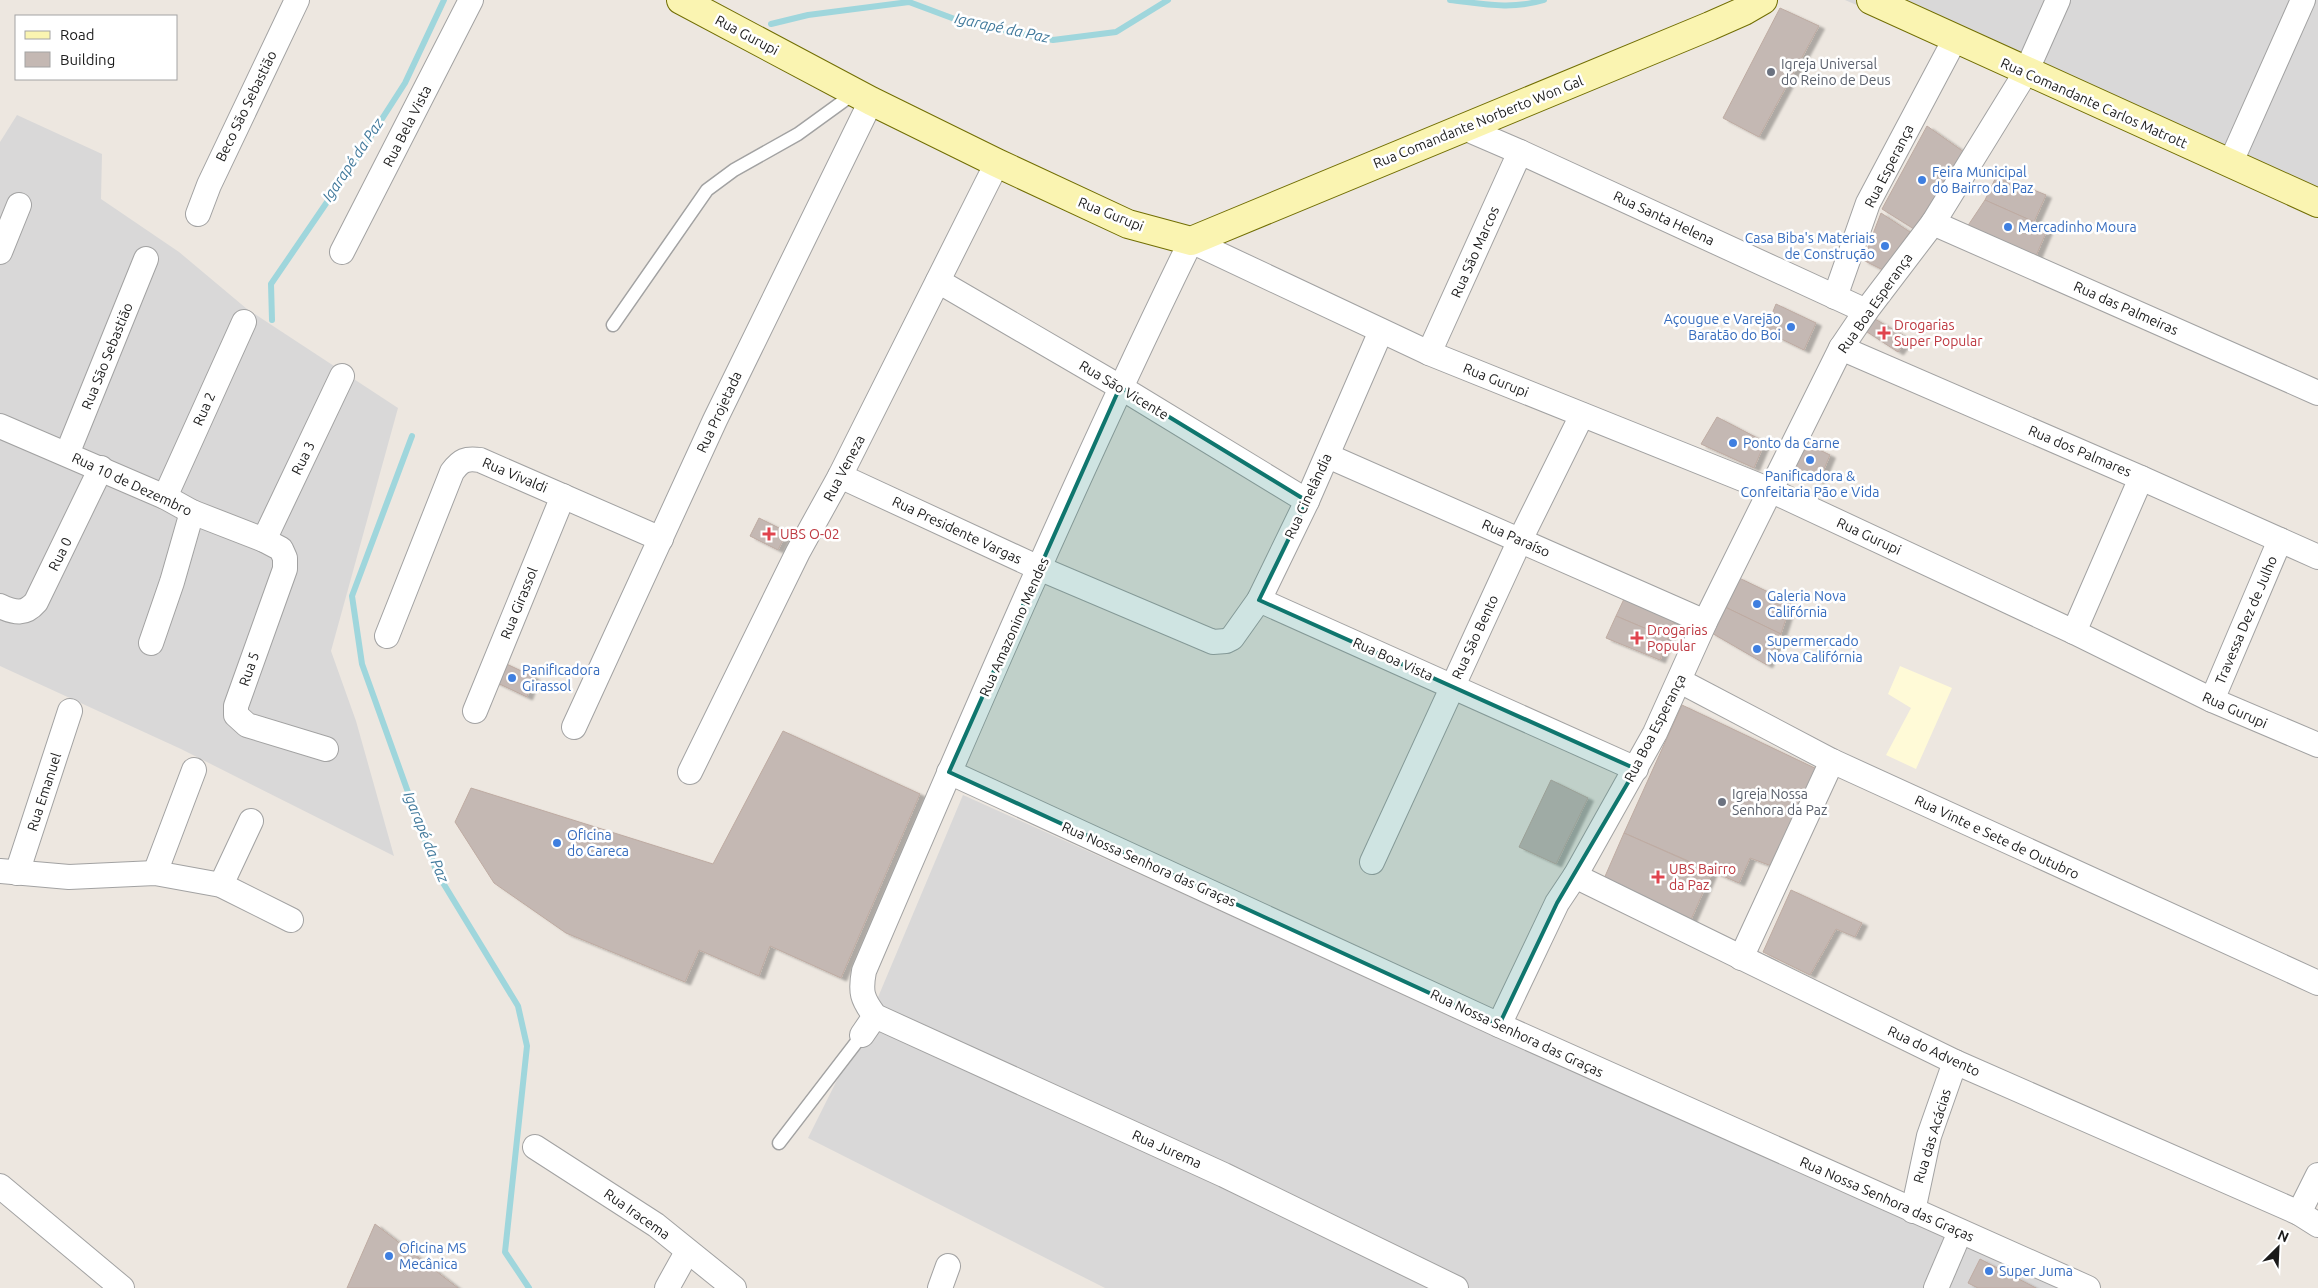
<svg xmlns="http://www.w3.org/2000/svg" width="2318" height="1288" font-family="Ubuntu,sans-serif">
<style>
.residential{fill:#d9d8d8}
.education{fill:#fffad7}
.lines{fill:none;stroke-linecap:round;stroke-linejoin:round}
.stream{stroke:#9fd6dc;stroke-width:6}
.building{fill:#c4b8b3;stroke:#beaba2;filter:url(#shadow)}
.lane-casing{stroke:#a2a2a2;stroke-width:15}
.street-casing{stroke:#a2a2a2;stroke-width:26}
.secondary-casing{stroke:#716e03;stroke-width:30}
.lane{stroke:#fff;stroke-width:12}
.street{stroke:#fff;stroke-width:24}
.secondary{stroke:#faf4b1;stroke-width:28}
.marked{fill:#0f766e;fill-opacity:0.2;stroke:#0f766e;stroke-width:4;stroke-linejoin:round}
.worship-dot{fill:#6b7280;stroke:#fff;stroke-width:2}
.shop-dot{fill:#3f7fe0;stroke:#fff;stroke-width:2}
.health-dot{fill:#e0444e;stroke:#fff;stroke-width:2}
.labels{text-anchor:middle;stroke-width:5;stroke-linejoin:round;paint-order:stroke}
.street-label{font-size:14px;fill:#1b1b1b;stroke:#fff}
.worship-label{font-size:14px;fill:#5b616d;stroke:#fff;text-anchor:start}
.shop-label{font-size:14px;fill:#366cbe;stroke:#fff;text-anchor:start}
.health-label{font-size:14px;fill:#be3a42;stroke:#fff;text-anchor:start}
.water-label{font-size:15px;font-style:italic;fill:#427a9c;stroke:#fff}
</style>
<defs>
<filter id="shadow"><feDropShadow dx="5.5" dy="3" stdDeviation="1" flood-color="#0004"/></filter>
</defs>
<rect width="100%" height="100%" fill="#ede7e0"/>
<g class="residential">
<path d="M1845,0h473v204z"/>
<path d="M17,115l85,39 -1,45 78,53 68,57 151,99 -67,243 25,70 38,135 -213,-107 -181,-83v-524z"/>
<path d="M963,795l1096,493h-954l-297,-150 68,-136z"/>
</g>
<path class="education" d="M1900,666l52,22 -36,81 -30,-14 25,-47 -23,-14z"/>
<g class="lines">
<g class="stream">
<path d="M1450,0c34,4 61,10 94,0"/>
<path d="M771,24l37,-9 101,-13 51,19 93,19 63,-8 52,-32"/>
<path d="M272,320l-1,-36 82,-120 52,-81 39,-83"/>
<path d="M412,436l-60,160 10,68 75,209 81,133 9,40 -22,206 24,36"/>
</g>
</g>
<g class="building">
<path d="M1780,8l39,18 -60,111 -36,-19z"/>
<path d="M1927,126l37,26 -50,77 -32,-20z"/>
<path d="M1997,175l49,20 -12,27 -49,-22z"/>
<path d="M1985,200l63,28 -12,28 -69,-29z"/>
<path d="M1881,213l29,19 -27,38 -20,-10z"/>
<path d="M1776,304l40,19 -12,27 -39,-19z"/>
<path d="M1868,315l40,23 -10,14 -37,-24z"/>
<path d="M1717,417l48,25 -11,26 -53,-24z"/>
<path d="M1801,441l29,14 -11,26 -30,-16z"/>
<path d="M759,518l28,14 -9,18 -28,-14z"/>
<path d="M1737,577l54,26 -10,31 -58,-28z"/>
<path d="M1624,599l50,22 -6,17 -52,-22z"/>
<path d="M1723,606l58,28 -14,31 -57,-33z"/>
<path d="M1616,616l52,22 -8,22 -54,-22z"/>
<path d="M498,660l36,17 -7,20 -38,-18z"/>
<path d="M1682,705l139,66 -44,97 -27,-10 -11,25 -115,-50z"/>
<path d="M783,731l137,63 -79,184 -71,-32 -11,30 -60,-26 -14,32 -119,-49 -72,-50 -39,-61 16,-34 242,76z"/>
<path d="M1551,780l37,18 -32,66 -37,-17z"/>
<path d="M1624,833l88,39 -22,50 -87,-41z"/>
<path d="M1791,890l71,33 -7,14 -19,-8 -26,46 -47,-23z"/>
<path d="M375,1224l83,64h-111z"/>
<path d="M1980,1259l56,29h-58l-10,-5z"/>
</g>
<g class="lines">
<defs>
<g id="lane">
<path d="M613,325l94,-135 27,-20 64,-36 58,-42"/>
<path d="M779,1143l83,-108"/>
</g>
<g id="street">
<path d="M1462,127l58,25 346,159"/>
<path d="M2230,164l73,-164"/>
<path d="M198,214l11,-29 88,-185"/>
<path d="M1933,223l385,170"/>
<path d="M0,252l19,-47"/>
<path d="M342,252l129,-252"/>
<path d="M938,281l182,106 187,114"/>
<path d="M1835,297l33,-94 87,-164"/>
<path d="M1841,348l300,130 177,79"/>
<path d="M1429,353l91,-201"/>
<path d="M0,426l165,71 27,15 72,28 17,9 4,9v11l-49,137v9l11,10 79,24"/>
<path d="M67,454l79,-195"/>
<path d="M1328,456l377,166"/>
<path d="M840,476l201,93 172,73 13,-1 6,-3 27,-38 48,-99 74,-170"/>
<path d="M165,497l79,-175"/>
<path d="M264,540l78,-164"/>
<path d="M1259,600l377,169"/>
<path d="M0,606c15,7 25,9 36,-4l65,-134"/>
<path d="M2074,632l67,-154"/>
<path d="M387,636l65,-164c9,-12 14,-14 28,-12l181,79"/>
<path d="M151,643l21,-61 20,-70"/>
<path d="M1680,681l152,80 486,222"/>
<path d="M2212,700l68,-160"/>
<path d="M475,711l88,-215"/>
<path d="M574,727l141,-307 156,-319"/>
<path d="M690,772l108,-220 42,-76 157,-313"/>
<path d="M949,772l550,253 589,263"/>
<path d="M1372,862l148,-322 62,-125"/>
<path d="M0,871l69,6 86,-4 66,12 70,35"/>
<path d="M17,873l53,-162"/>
<path d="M155,873l39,-103"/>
<path d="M1575,876l380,186 344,151 19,12"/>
<path d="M221,885l30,-64"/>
<path d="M1741,958l91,-197"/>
<path d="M1499,1025l58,-122 18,-27 80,-143 50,-111 136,-274 25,-37 67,-88 93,-151 32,-72"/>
<path d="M862,1035l13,-19"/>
<path d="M535,1147l121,78 78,63"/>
<path d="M0,1186l122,102"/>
<path d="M1913,1211l16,-75 26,-74"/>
<path d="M2299,1213l19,-38"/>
<path d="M667,1288l20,-36"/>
<path d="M940,1288l8,-22"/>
<path d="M1456,1288l-232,-113 -349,-159c-13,-17 -15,-24 -11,-45 105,-245 210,-491 327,-730l238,112 341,137 304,142 138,68 106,45"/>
<path d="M1936,1288l24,-56"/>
</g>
<g id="secondary">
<path d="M681,0l190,101 126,62 131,61 63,17 519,-215 34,-15 19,-11"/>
<path d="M1871,0l447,203"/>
</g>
</defs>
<use href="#lane" class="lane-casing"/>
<use href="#street" class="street-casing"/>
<use href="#secondary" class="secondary-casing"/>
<use href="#lane" class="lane"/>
<use href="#street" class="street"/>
<use href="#secondary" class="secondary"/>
</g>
<path class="marked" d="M1120,387l187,114 -48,99 377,169 -79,134 -58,122 -550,-253z"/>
<g class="worship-dot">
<circle cx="1771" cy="72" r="5"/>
<circle cx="1722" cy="802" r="5"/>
</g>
<g class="shop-dot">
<circle cx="1922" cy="180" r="5"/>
<circle cx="2008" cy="227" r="5"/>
<circle cx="1885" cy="246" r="5"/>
<circle cx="1791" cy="327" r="5"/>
<circle cx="1733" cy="443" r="5"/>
<circle cx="1810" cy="460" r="5"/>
<circle cx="1757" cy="604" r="5"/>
<circle cx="1757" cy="649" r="5"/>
<circle cx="512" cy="678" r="5"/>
<circle cx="557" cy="843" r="5"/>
<circle cx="389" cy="1256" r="5"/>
<circle cx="1989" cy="1271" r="5"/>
</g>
<g class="health-dot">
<path d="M1881.5 325.5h5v5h5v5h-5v5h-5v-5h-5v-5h5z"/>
<path d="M766.5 526.5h5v5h5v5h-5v5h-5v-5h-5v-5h5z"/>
<path d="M1634.5 630.5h5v5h5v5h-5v5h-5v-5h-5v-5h5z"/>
<path d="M1655.5 869.5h5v5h5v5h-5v5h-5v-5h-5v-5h5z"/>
</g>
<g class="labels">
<g class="street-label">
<text transform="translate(747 35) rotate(28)" y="5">Rua Gurupi</text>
<text transform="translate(2094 103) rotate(24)" y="5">Rua Comandante Carlos Matrott</text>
<text transform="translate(246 106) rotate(-64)" y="5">Beco São Sebastião</text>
<text transform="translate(1478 122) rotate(-22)" y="5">Rua Comandante Norberto Won Gal</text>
<text transform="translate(407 126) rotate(-63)" y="5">Rua Bela Vista</text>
<text transform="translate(1889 166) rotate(-63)" y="5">Rua Esperança</text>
<text transform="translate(1111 214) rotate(22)" y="5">Rua Gurupi</text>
<text transform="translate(1664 218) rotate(25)" y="5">Rua Santa Helena</text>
<text transform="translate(1475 252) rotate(-66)" y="5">Rua São Marcos</text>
<text transform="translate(1875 303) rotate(-55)" y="5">Rua Boa Esperança</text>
<text transform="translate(2126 308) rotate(24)" y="5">Rua das Palmeiras</text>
<text transform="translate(107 356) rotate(-68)" y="5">Rua São Sebastião</text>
<text transform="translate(1496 380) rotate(22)" y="5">Rua Gurupi</text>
<text transform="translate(1124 390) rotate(31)" y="5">Rua São Vicente</text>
<text transform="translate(204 409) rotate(-66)" y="5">Rua 2</text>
<text transform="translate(719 412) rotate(-65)" y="5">Rua Projetada</text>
<text transform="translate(2080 451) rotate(23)" y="5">Rua dos Palmares</text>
<text transform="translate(303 458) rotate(-64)" y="5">Rua 3</text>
<text transform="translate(844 468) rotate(-62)" y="5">Rua Veneza</text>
<text transform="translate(515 475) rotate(23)" y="5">Rua Vivaldi</text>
<text transform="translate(132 484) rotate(25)" y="5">Rua 10 de Dezembro</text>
<text transform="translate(1308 496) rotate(-65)" y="5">Rua Cinelândia</text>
<text transform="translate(957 530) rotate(25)" y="5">Rua Presidente Vargas</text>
<text transform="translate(1869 536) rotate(25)" y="5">Rua Gurupi</text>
<text transform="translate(1516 538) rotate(24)" y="5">Rua Paraíso</text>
<text transform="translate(60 554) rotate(-64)" y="5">Rua 0</text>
<text transform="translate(519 603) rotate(-68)" y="5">Rua Girassol</text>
<text transform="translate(2246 620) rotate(-67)" y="5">Travessa Dez de Julho</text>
<text transform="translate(1014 627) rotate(-66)" y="5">Rua Amazonino Mendes</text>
<text transform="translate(1475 637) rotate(-65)" y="5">Rua São Bento</text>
<text transform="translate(1393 659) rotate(24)" y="5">Rua Boa Vista</text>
<text transform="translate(249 669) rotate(-71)" y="5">Rua 5</text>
<text transform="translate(2235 710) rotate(24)" y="5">Rua Gurupi</text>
<text transform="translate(1655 728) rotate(-63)" y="5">Rua Boa Esperança</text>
<text transform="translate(44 792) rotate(-72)" y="5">Rua Emanuel</text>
<text transform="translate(1997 837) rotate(25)" y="5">Rua Vinte e Sete de Outubro</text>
<text transform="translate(1149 864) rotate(24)" y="5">Rua Nossa Senhora das Graças</text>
<text transform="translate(1517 1033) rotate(25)" y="5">Rua Nossa Senhora das Graças</text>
<text transform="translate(1934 1051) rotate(25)" y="5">Rua do Advento</text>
<text transform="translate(1932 1136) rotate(-73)" y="5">Rua das Acácias</text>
<text transform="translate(1167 1149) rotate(24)" y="5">Rua Jurema</text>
<text transform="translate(1887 1199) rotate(24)" y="5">Rua Nossa Senhora das Graças</text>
<text transform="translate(637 1214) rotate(35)" y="5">Rua Iracema</text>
</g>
<g class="worship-label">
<text x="1781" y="69">Igreja Universal<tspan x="1781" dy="16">do Reino de Deus</tspan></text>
<text x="1732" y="799">Igreja Nossa<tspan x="1732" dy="16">Senhora da Paz</tspan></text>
</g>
<g class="shop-label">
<text x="1932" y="177">Feira Municipal<tspan x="1932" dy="16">do Bairro da Paz</tspan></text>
<text x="2018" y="232">Mercadinho Moura</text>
<text x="1875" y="243" text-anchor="end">Casa Biba's Materiais<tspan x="1875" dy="16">de Construção</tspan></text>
<text x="1781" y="324" text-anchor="end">Açougue e Varejão<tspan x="1781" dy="16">Baratão do Boi</tspan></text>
<text x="1743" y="448">Ponto da Carne</text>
<text x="1810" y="481" text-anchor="middle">Panificadora &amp;<tspan x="1810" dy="16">Confeitaria Pão e Vida</tspan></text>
<text x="1767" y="601">Galeria Nova<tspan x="1767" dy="16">Califórnia</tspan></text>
<text x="1767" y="646">Supermercado<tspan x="1767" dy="16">Nova Califórnia</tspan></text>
<text x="522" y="675">Panificadora<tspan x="522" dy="16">Girassol</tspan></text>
<text x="567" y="840">Oficina<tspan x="567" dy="16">do Careca</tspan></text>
<text x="399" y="1253">Oficina MS<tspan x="399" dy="16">Mecânica</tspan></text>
<text x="1999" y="1276">Super Juma</text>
</g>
<g class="health-label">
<text x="1894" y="330">Drogarias<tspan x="1894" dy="16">Super Popular</tspan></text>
<text x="780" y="539">UBS O-02</text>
<text x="1647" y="635">Drogarias<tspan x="1647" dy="16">Popular</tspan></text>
<text x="1669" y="874">UBS Bairro<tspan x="1669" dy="16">da Paz</tspan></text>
</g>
<g class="water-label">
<text transform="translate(1002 28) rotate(12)" y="5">Igarapé da Paz</text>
<text transform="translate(353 160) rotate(-56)" y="5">Igarapé da Paz</text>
<text transform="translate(426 837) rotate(68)" y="5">Igarapé da Paz</text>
</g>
</g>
<rect x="15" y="15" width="162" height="65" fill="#ffffff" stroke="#a4a4a4"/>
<rect x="25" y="31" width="25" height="8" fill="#faf4b1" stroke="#a4a4a4"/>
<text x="60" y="40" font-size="15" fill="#1b1b1b">Road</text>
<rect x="25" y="52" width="25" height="15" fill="#c4b8b3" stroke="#a4a4a4"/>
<text x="60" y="65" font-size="15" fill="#1b1b1b">Building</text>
<g transform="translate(2278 1248) rotate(24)" stroke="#ffffff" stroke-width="4" paint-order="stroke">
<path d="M0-4L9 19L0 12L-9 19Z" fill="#1b1b1b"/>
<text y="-8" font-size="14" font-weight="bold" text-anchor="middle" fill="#1b1b1b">N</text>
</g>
</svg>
